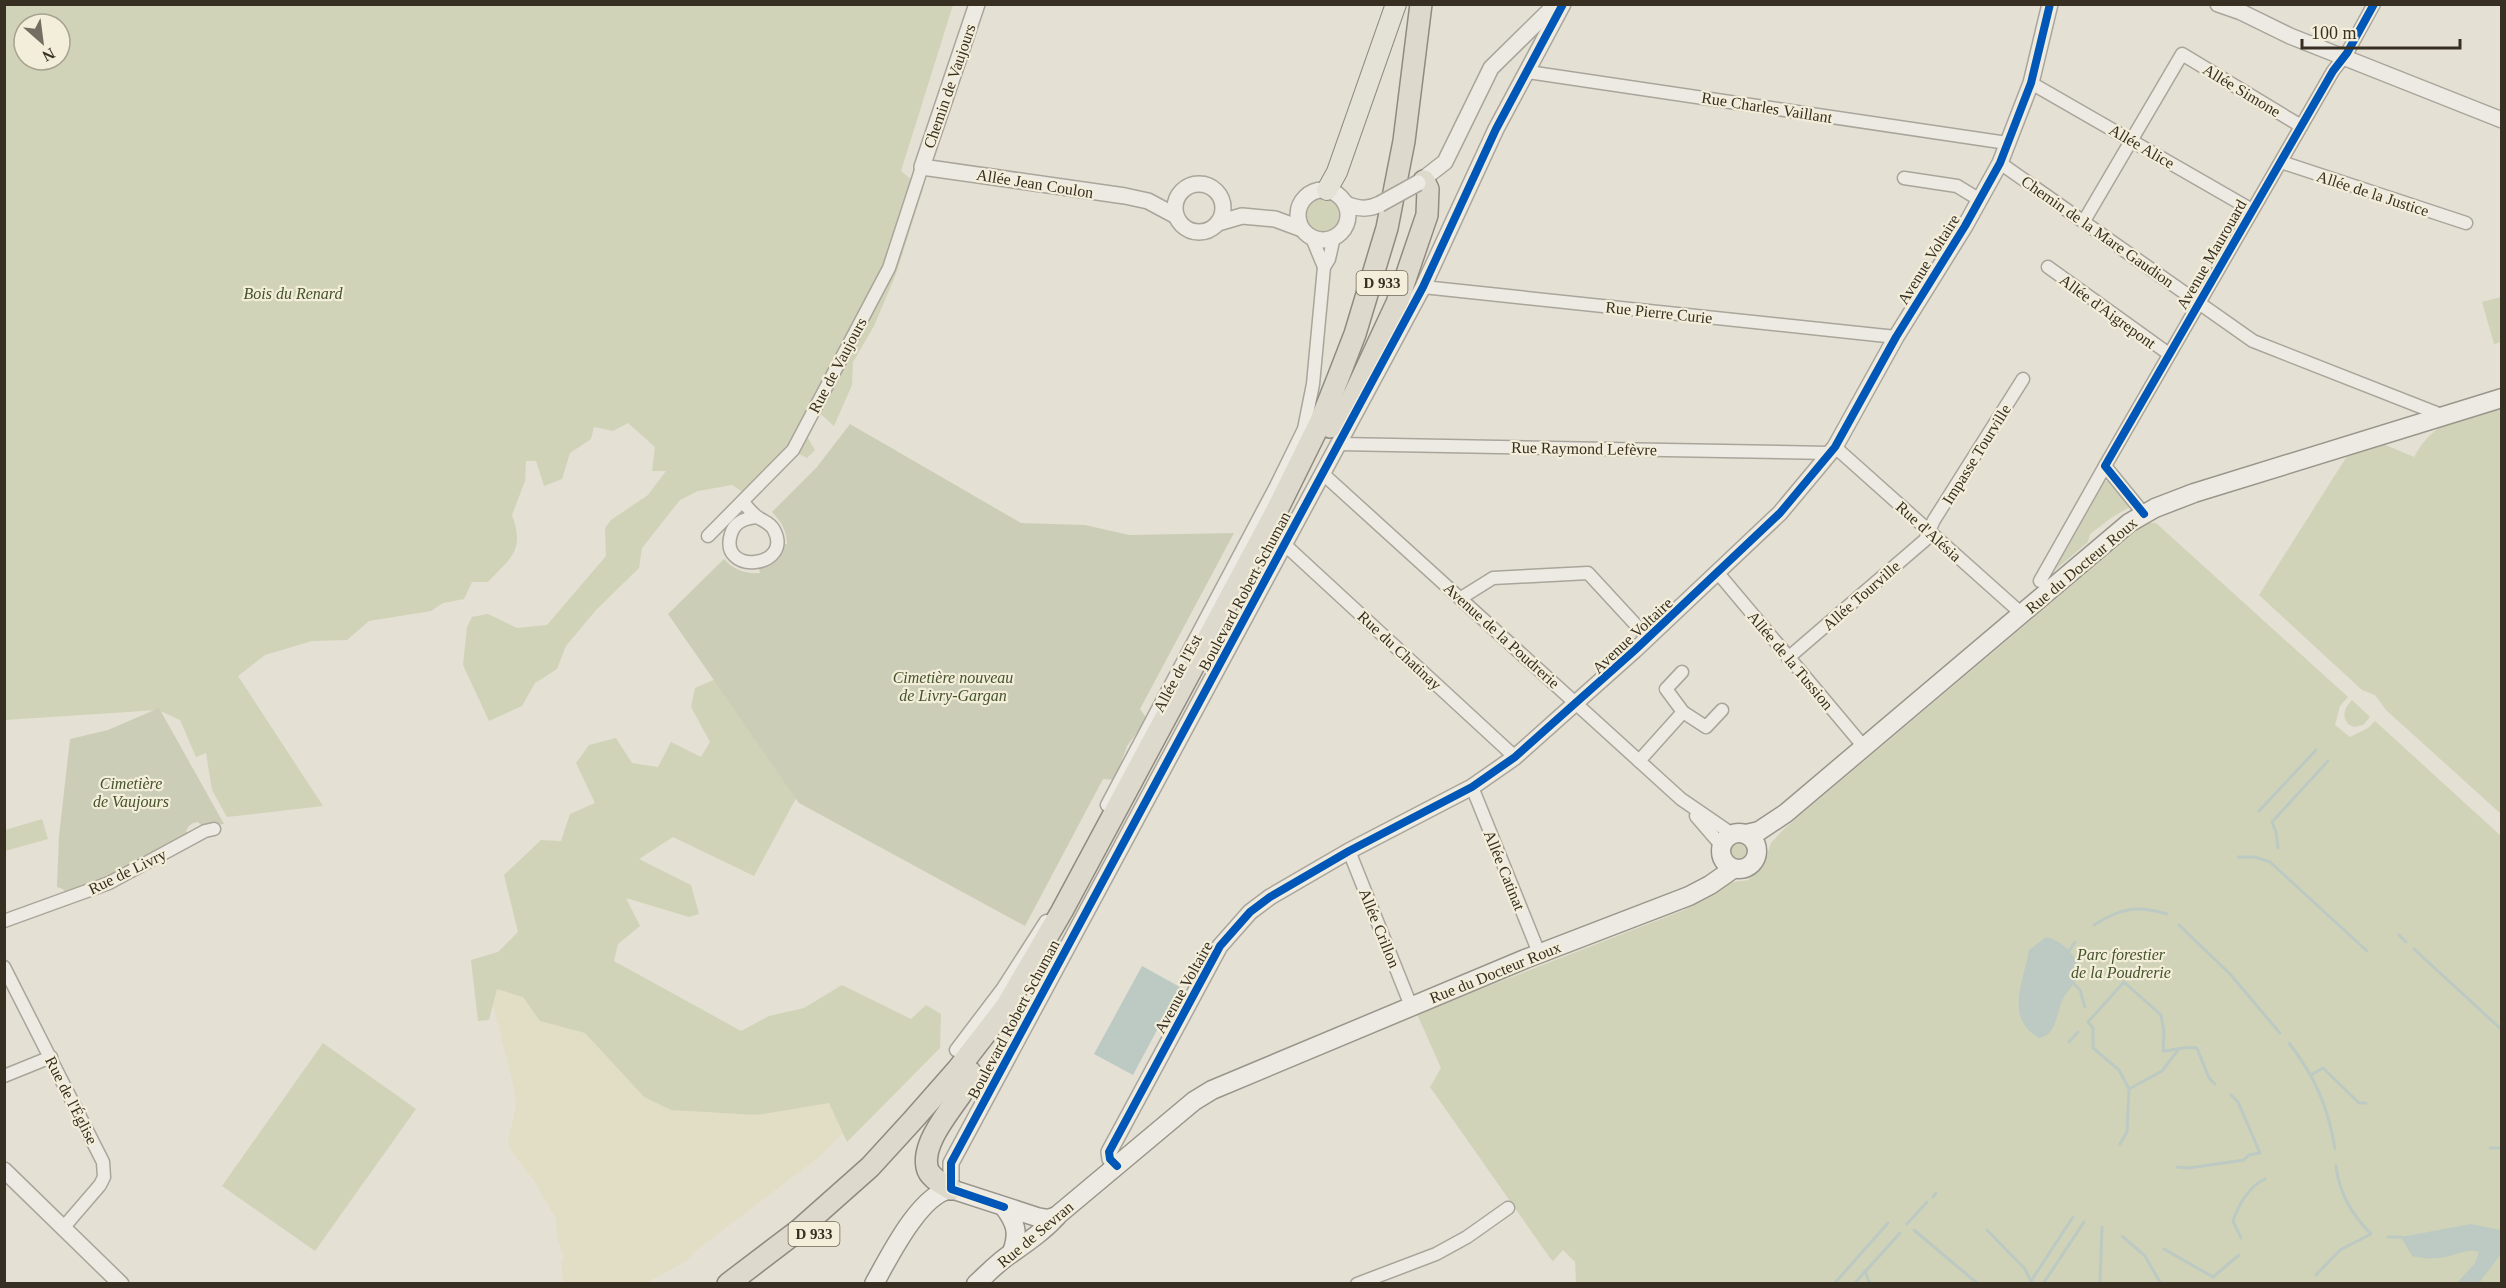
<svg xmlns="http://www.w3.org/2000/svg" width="2506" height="1288" font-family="'Times New Roman',serif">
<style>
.farmland{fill:#e2dec5}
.green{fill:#d0d3b7;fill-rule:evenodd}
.cemetery{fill:#cccdb6}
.water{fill:#bccac3}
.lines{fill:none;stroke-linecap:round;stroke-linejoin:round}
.stream{stroke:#bccac3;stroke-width:3}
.minor-casing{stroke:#aaa59b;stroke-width:15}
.tertiary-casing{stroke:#aaa59b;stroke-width:18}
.secondary-casing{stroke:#99958b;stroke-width:21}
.primary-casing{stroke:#8f8b82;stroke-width:22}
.trunk-casing{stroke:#8f8b82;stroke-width:24}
.minor{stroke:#eceae3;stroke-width:12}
.tertiary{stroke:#eceae3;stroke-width:15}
.secondary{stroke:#eceae3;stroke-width:18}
.primary{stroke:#e4e1d6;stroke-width:20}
.trunk{stroke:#ddd9cc;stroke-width:21}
.tertiary-bridge-casing{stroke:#aaa59b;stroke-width:18;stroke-linecap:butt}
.tertiary-bridge{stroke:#eceae3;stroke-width:15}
.cycleway-casing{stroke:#f3eeda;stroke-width:11}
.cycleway{stroke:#0057b8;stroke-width:8}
.labels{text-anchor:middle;stroke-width:4.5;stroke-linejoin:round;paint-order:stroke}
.shield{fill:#f3eeda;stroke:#70685a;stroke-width:1.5}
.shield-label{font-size:15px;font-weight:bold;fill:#382f23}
.street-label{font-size:16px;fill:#382f23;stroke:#f3eeda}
.park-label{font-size:16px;font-style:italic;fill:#45532c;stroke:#f3eeda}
</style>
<rect width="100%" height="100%" fill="#e4e0d3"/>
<path class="farmland" d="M497,988l27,9 16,24 45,12 59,64 113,18 72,-12 14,30 -24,24 -121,92 -13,13 -39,21h-83l-2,-19 3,-7 -7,-18 -1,-20 -21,-37 -23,-30 -4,-12 8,-33 -2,-19 -21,-83z"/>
<g class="green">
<path d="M5,5h948l-52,166 22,18 -27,85 -22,52 -21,36 -1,23 -18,41 -20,-18 -11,22 12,20 -8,8 -15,-8 -43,46 -17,-11 -34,6 -18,9 -38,48 -3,20 -43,42 -30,36 -9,23 -22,14 -13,23 -33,15 -26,-56 4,-38 5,-10 16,-3 29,14 30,-3 59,-69 -1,-28 6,-8 37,-25 18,-24h-14l3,-24 -27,-24 -15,8 -19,-4 -3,12 -21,14 -8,26 -18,7 -8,-25h-10l-1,20 -13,34c13,36 -1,42 -24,67h-16l-8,17 -21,4 -12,8 -62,10 -22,19 -35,1 -47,14 -27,21 85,130 -96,11 -15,-27 -6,-37 -10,4 -16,-37 -22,-10 -153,10zM24,24h36v36h-36z"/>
<circle cx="1321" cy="215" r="18"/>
<path d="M2501,297v45l-7,2 -12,-42z"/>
<path d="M2501,407v407l-115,-104 -11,-15 -13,-5 -103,-95 90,-142 34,-9 31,13c21,-39 48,-38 87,-50z"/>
<path d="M2110,480l21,26 -20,12 -21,16 -2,8 -33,28 49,-88z"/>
<path d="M2146,523h10l192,174 -8,9 -5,19 15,12 18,-9 7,-7 126,115v447h-925l-1,-21 -12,-12 -10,11 -3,-3 -120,-171 11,-19 -24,-54 267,-104 44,-27 20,-3 15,-14 8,-23 13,-14z"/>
<path d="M727,674l86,93 -59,109 -81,-39 -34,22 52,26 8,29 -10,3 -63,-19 14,28 -22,18 -4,17 127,70 28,-15 35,-8 38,-23 69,34 15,-14 15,9 -1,34 -93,94 -18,-39 -72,12 -86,-5 -27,-13 -59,-64 -45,-12 -17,-24 -26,-8 -8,31 -11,1 -7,-61 27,-8 20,-20 -14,-57 37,-35 20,1 9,-27 25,-11 -19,-40 13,-18 27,-7 16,25 26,4 13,-25 30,15 9,-15 -19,-35 4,-19z"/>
<path d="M2352,700l18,17 -7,8 -9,2 -6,-3c-7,-10 -3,-16 4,-24z"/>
<path d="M42,819l6,20 -43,12v-21z"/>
<circle cx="1740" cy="851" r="10"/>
<path d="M323,1043l93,66 -101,142 -93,-65z"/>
</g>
<g class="cemetery">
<path d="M850,424l171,99 64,2 44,10 105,-2 -94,176 7,10 -20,27 -12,34 -12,-1 -78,147 -226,-123 -131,-189 56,-55c10,11 21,15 36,14l-1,-4 16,-9 6,-16h6c-1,-15 -5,-21 -15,-32l45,-45z"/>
<path d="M159,708l65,116 -22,2 -4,-4c-7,1 -9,3 -12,9l2,3 -73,41 -49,20 -3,-6 -6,-2 2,-51 11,-97 38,-9z"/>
</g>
<g class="water">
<path d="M2046,937c17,4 36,21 31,40 -3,9 -11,15 -15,24 -5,12 -6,35 -23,37 -36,-20 -14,-60 -10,-88z"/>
<path d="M1142,966l38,21 -47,88 -39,-21z"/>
<path d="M2471,1224l30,6v24l-22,29h-22l18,-20 4,-11c-10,-4 -23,3 -33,5 -12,2 -23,2 -34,-1l-11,-19z"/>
</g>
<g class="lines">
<g class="stream">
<path d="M2259,811l57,-61"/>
<path d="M2278,848l-2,-16 -4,-10 56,-61"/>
<path d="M2238,857h17l15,5 97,89"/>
<path d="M2094,925c27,-17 42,-20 73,-11"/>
<path d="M2179,925l51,49 50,59"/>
<path d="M2399,935l7,7"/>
<path d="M2414,949l88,81"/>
<path d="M2069,951l6,-9"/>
<path d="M2074,984l6,6 5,17"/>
<path d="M2069,1042l9,-10"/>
<path d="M2289,1043c26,34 39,63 46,106"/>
<path d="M2311,1075l12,-7 36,35h7"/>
<path d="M2129,1089l33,-18 16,-21"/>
<path d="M2120,1144l7,-12 2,-43 -10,-19 -26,-22v-20l-5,-6 36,-40 37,33 3,17 -1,19c12,-1 23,-5 34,-3l12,30 6,6"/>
<path d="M2490,1148h12"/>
<path d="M2177,1167l12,1 55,-8 5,-5 11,-2 -22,-51 -7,-7"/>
<path d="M1933,1197l3,-4"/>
<path d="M1907,1224l20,-22"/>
<path d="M1914,1230l64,54"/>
<path d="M1987,1230l38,39 6,12"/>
<path d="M2122,1236l23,20 16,28"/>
<path d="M2388,1237h13"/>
<path d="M2241,1238l-8,-17c5,-15 16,-35 32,-42"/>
<path d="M2164,1249l49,28 26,-22"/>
<path d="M1865,1271l5,13"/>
<path d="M2316,1275l24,-25 31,-16c-18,-18 -32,-41 -35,-68"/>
<path d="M1834,1284l54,-61"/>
<path d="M1854,1284l46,-51"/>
<path d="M2029,1284l44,-67"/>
<path d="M2043,1284l41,-62"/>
<path d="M2100,1284l2,-57"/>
</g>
<defs>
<g id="minor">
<path d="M1528,72l479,71"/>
<path d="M2031,83l221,127"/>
<path d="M2281,162l185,61"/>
<path d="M2000,163l253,178 191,75"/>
<path d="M1904,178l53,8 23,14"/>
<path d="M2084,221l98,-167 119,72"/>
<path d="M1324,267l5,-8 5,-22"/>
<path d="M2048,267l121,87"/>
<path d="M1423,287l473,50"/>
<path d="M1339,444l491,9"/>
<path d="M1835,447l187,167"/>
<path d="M1322,473l359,326 51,35"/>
<path d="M743,502c4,5 8,10 13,14 6,5 14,6 18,14 20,38 -56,46 -43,4 4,-13 15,-16 26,-17"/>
<path d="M2144,514l-39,-48 228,-395 14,-18 27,-49"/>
<path d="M708,536l85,-86 96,-182 33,-101"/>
<path d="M1284,544l231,213"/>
<path d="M1718,573l146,174"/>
<path d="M2040,581l65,-115"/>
<path d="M1461,598l32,-20 95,-5 60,65"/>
<path d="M1788,658l137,-118 9,-20 89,-141"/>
<path d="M1682,672l-16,17 17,23 23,15 16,-17"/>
<path d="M1639,761l44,-49"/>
<path d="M1472,787l67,166"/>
<path d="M1107,805l169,-319 28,-57 9,-45 11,-117 -12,-29"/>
<path d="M1696,816l25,29"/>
<path d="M1349,851l62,155"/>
<path d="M4,921l105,-38 96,-52 9,-2"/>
<path d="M4,967l99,195 1,15 -4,8 -37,43"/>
<path d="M956,1050l47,-62 43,-67"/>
<path d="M4,1076l47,-19"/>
<path d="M1357,1284l79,-30 31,-17 41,-29"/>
</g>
<g id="tertiary">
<path d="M977,4l-55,163 203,29 23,5 28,15"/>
<path d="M2218,4l23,8 49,24 212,84"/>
<path d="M1418,183l27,-21 46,-94 65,-64"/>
<circle cx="1199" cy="208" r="24"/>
<circle cx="1323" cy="215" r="25"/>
<path d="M1346,204c12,5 22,6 34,0"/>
<path d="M1218,223l24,-7 33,3 27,10"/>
<path d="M1117,1166l-7,-7 -1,-7 111,-206 30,-34 20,-15 79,-46 123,-64 43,-30 120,-107 145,-137 55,-66 61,-110 69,-111 35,-63 31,-80 19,-79"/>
<path d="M4,1170l117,114"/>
<path d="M951,1189v-26l472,-876 73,-158 67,-125"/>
</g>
<g id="secondary">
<circle cx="1739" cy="851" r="18"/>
<path d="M1746,834l13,-3 27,-18 343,-290 26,-15 39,-15 308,-95"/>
<path d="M1004,1207c12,16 15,26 8,45"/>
<path d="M874,1284c15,-27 46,-90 77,-95l86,28 11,2 9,-3"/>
<path d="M976,1284c12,-11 23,-23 36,-31 17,-12 33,-23 47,-39l135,-113 18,-11 313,-131 164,-63 21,-11 23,-16"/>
</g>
<path id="primary" d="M1327,190l10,-18 59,-168"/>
<g id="trunk">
<path d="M1330,427l12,-10 13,-24 42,-90 30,-88 1,-26 -4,-8"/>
<path d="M951,1189c-8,-5 -22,-11 -24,-22 -5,-24 22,-55 34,-73 4,-6 6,-15 9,-22"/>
<path d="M728,1284l71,-54 71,-63 43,-47 45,-51 48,-62 56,-96 214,-399 44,-89 18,-45 17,-44 32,-106 17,-87 17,-137"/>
</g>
</defs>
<use href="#minor" class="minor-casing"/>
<use href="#tertiary" class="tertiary-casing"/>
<use href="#secondary" class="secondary-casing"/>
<use href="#primary" class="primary-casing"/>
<use href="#trunk" class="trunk-casing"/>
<use href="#minor" class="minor"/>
<use href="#tertiary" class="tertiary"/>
<use href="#secondary" class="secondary"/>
<use href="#primary" class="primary"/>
<use href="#trunk" class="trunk"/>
<defs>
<path id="tertiary-bridge" d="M1380,204l38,-21"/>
</defs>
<use href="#tertiary-bridge" class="tertiary-bridge-casing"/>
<use href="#tertiary-bridge" class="tertiary-bridge"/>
<defs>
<g id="cycleway">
<path d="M2144,514l-39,-48 228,-395 14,-18 27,-49"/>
<path d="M1117,1166l-7,-7 -1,-7 111,-206 30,-34 20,-15 79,-46 123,-64 43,-30 120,-107 145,-137 55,-66 61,-110 69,-111 35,-63 31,-80 19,-79"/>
<path d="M1004,1207l-53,-18v-26l472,-876 73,-158 67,-125"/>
</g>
</defs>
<use href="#cycleway" class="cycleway-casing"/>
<use href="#cycleway" class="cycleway"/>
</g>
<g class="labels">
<g class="shield">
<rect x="1356.5" y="271" width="51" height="24" rx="4.5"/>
<rect x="788.5" y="1222" width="51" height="24" rx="4.5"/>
</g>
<g class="shield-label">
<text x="1382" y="288">D 933</text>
<text x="814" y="1239">D 933</text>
</g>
<g class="street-label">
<text transform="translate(949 86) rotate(-71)" y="6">Chemin de Vaujours</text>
<text transform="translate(2242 90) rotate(31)" y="6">Allée Simone</text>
<text transform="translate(1767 107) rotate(9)" y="6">Rue Charles Vaillant</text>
<text transform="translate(2142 146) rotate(30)" y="6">Allée Alice</text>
<text transform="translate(1035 183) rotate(9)" y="6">Allée Jean Coulon</text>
<text transform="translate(2373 193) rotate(18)" y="6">Allée de la Justice</text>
<text transform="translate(2098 231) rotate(35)" y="6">Chemin de la Mare Gaudion</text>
<text transform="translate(2211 254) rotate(-60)" y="6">Avenue Maurouard</text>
<text transform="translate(1928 259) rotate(-58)" y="6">Avenue Voltaire</text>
<text transform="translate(2108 311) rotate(36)" y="6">Allée d'Aigrepont</text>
<text transform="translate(1659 312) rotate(6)" y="6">Rue Pierre Curie</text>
<text transform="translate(837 365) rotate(-62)" y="6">Rue de Vaujours</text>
<text transform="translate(1584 448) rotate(1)" y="6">Rue Raymond Lefèvre</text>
<text transform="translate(1976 454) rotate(-58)" y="6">Impasse Tourville</text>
<text transform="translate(1929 531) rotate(42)" y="6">Rue d'Alésia</text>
<text transform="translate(2081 565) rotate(-40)" y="6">Rue du Docteur Roux</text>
<text transform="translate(1244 591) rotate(-62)" y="6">Boulevard Robert Schuman</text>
<text transform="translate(1861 595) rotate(-41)" y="6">Allée Tourville</text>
<text transform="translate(1502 635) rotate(42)" y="6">Avenue de la Poudrerie</text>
<text transform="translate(1632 635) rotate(-43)" y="6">Avenue Voltaire</text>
<text transform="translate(1400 650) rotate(43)" y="6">Rue du Chatinay</text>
<text transform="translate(1791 660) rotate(50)" y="6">Allée de la Tussion</text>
<text transform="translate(1177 673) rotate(-62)" y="6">Allée de l'Est</text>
<text transform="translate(1505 870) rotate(68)" y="6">Allée Catinat</text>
<text transform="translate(127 871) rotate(-26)" y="6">Rue de Livry</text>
<text transform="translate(1380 928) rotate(68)" y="6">Allée Crillon</text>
<text transform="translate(1495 972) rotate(-22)" y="6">Rue du Docteur Roux</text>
<text transform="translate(1183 987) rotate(-61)" y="6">Avenue Voltaire</text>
<text transform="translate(1013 1019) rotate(-62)" y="6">Boulevard Robert Schuman</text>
<text transform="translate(72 1100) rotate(63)" y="6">Rue de l'Église</text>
<text transform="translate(1035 1234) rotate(-40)" y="6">Rue de Sevran</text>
</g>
<g class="park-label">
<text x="293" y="299">Bois du Renard</text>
<text x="953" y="683">Cimetière nouveau<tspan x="953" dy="18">de Livry-Gargan</tspan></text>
<text x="131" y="789">Cimetière<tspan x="131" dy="18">de Vaujours</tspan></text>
<text x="2121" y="960">Parc forestier<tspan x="2121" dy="18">de la Poudrerie</tspan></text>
</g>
</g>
<rect width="2506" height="1288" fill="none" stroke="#382f23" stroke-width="12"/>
<g transform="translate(42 42) rotate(152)"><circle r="28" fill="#f3eeda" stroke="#a8a291" stroke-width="1.5"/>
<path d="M0-4.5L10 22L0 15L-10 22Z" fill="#746d61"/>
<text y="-9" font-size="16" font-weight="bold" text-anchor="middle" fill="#382f23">N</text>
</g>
<path d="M2302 39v9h158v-9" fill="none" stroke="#382f23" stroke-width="3"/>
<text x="2311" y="39" font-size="18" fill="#382f23" stroke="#f3eeda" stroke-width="4.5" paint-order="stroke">100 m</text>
</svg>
